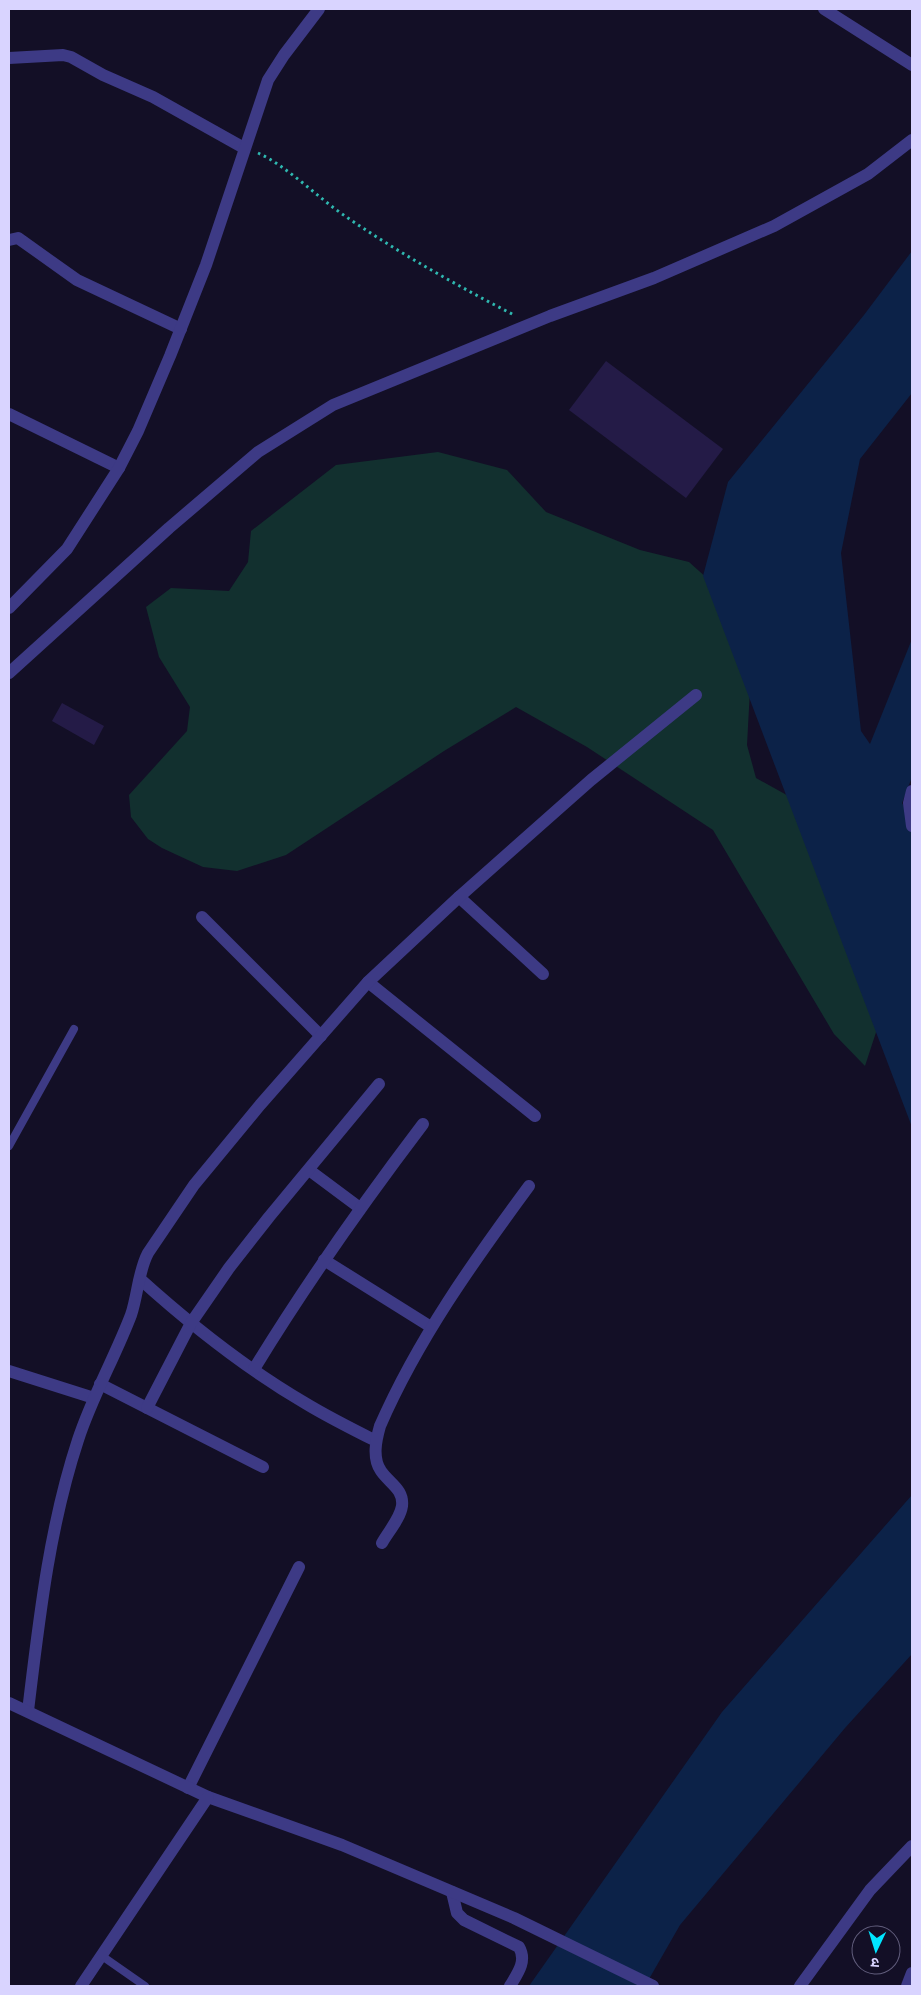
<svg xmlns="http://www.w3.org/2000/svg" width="921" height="1995" font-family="'Public Sans','Noto Sans Devanagari',sans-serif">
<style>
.green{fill:#12302f}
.water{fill:#0c2248}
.building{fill:#241b47}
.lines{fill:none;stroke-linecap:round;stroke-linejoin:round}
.path{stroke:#2fb8b0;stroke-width:3;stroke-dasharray:2.5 4;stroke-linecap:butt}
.service{stroke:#3d3a85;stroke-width:8}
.minor{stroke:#3d3a85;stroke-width:12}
.tertiary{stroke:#3d3a85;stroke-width:12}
</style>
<rect width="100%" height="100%" fill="#130f26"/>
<path class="green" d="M438,452l69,18 39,42 94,38 49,12 39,35 23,74 -4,74 9,33 54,30 71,209 -16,49 -31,-32 -121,-204 -126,-83 -71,-40 -72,44 -158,104 -49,16 -34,-4 -41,-19 -14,-9 -17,-22 -2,-22 58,-64 3,-24 -31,-50 -13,-50 25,-19 58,3 19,-29 3,-31 85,-66z"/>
<g class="water">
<path d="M912,251v142l-52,66 -19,94 20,178 9,13 42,-105v138l-10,26 10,17v307l-209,-551 25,-94 136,-167z"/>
<path d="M912,1495v159l-67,74 -165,197 -35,61h-116l193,-274z"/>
</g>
<g class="building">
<path d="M606,361l117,88 -37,49 -117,-88z"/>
<path d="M62,703l42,23 -10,19 -42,-24z"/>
</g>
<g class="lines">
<path class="path" d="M258,153c29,13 59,44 87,63 54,37 111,69 169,99"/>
<g class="service">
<path d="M9,1146l65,-117"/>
<path d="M102,1956l43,30"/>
</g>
<g class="minor">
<path d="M824,9l88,56"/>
<path d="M9,58l54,-3 8,2 32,18 50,22 91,51"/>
<path d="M9,240l9,-2 59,42 104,49"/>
<path d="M9,414l110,54"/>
<path d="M9,608l58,-59 52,-81 19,-37 32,-75 36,-91 62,-185 16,-25 35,-46"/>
<path d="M912,791l-3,12 3,23"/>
<path d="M459,897l84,77"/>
<path d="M202,917l119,119"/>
<path d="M368,982l167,134"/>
<path d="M309,1170l51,38"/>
<path d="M324,1260l107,67"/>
<path d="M140,1279c51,46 105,89 165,124 23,14 47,26 71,38"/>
<path d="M254,1369c52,-85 109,-166 169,-245"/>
<path d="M9,1371l85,27"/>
<path d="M100,1384l163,83"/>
<path d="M147,1408l44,-85 38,-55 40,-51 110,-133"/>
<path d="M382,1543c6,-11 18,-24 20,-37 2,-17 -13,-23 -21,-35 -9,-13 -5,-31 -1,-45 38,-87 93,-164 149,-240"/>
<path d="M28,1711c11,-91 21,-183 50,-271 14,-43 37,-83 53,-125 7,-21 7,-43 17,-62l46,-68 66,-80 108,-123 91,-85 132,-117 105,-85"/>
<path d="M188,1788l111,-221"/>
<path d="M452,1892l5,21 7,7 55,27c8,14 -1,26 -9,39"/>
<path d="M907,1986l5,-13"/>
</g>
<g class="tertiary">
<path d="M9,673l160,-145 89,-76 75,-47 217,-89 104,-38 120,-52 94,-52 44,-34"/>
<path d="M9,1703l199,94 134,48 172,73 139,68"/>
<path d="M81,1986l127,-189"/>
<path d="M800,1986l70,-96 42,-44"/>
</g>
</g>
<rect width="921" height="1995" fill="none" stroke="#d9d4ff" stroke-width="20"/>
<g transform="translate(876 1950) rotate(184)"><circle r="24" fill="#130f26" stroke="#625e7d"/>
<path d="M0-4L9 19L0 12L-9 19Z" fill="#00e5ff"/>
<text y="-8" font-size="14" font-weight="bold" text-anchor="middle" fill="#d9d4ff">उ</text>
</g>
</svg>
